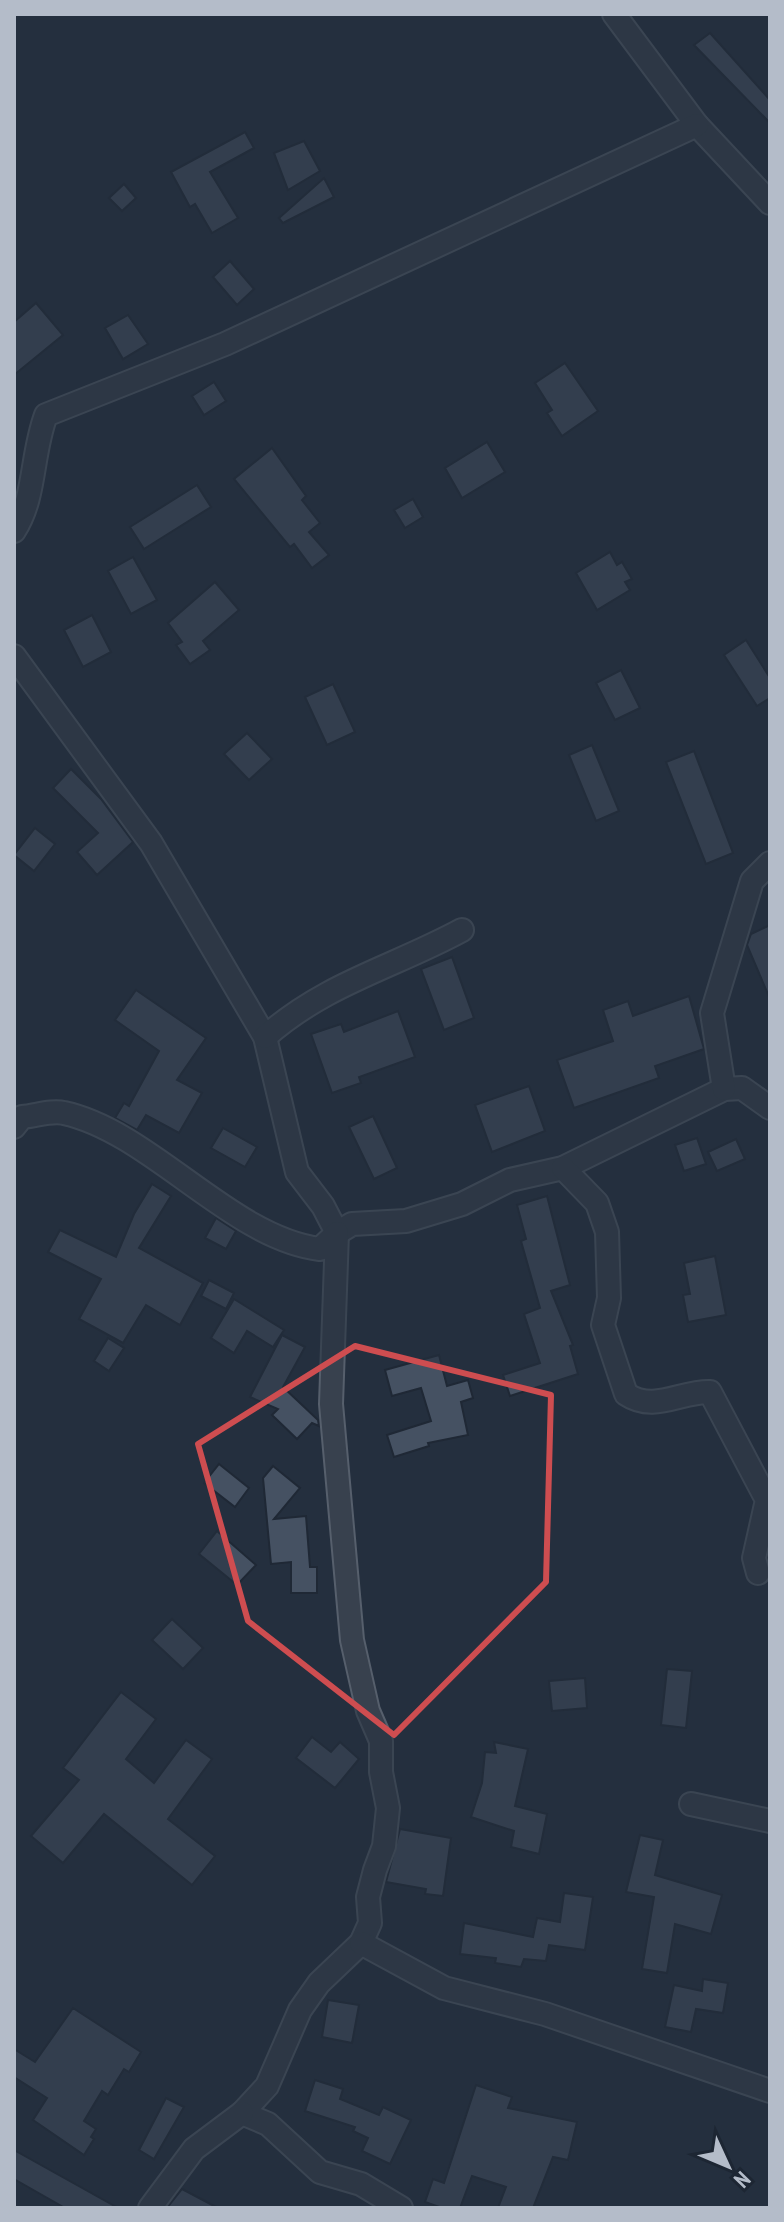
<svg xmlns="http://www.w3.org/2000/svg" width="784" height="2222" font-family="'PT Sans Narrow',sans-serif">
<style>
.building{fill:#455162;stroke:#1f2835;stroke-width:2}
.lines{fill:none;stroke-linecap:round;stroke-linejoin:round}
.minor-casing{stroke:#565f6c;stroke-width:26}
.minor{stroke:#38414e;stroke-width:22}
.marked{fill:none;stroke:#ce4d50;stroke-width:6;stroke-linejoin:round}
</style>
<rect width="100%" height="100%" fill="#242f3e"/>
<g class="building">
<path d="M710,33l60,67v23l-76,-78z"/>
<path d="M245,132l9,16 -44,24 28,46 -26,15 -17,-29 -5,3 -19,-35z"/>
<path d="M304,141l16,30 -32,19 -14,-37z"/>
<path d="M324,178l10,19 -51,26 -4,-5z"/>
<path d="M124,184l12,14 -14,13 -13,-13z"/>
<path d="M230,261l24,28 -17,16 -24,-28z"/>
<path d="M36,303l27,32 -49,40v-53z"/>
<path d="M128,315l20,29 -25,15 -18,-31z"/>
<path d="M565,363l33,48 -36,25 -15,-23 5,-3 -17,-27z"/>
<path d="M214,382l12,19 -22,14 -12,-19z"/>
<path d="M487,442l18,30 -43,26 -17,-30z"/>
<path d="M272,448l34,48 -4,4 18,23 -11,9 20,23 -17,13 -18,-24 -4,3 -56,-68z"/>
<path d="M197,485l14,22 -67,42 -14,-22z"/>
<path d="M413,499l10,18 -18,11 -11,-18z"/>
<path d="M610,552l7,13 5,-3 10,17 -7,3 5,8 -33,20 -21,-37z"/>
<path d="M133,557l24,43 -26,14 -23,-43z"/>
<path d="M215,582l24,28 -36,31 7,9 -20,14 -14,-19 6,-3 -14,-19z"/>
<path d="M92,615l19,37 -28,15 -19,-37z"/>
<path d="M746,640l24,38v20l-13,8 -33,-51z"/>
<path d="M621,670l19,38 -25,12 -19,-37z"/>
<path d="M333,684l22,48 -28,13 -22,-48z"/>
<path d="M247,733l25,26 -23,21 -25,-26z"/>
<path d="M592,745l27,66 -23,10 -27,-66z"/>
<path d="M694,751l39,102 -27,11 -40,-102z"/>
<path d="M71,769l30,30 32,43 -36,33 -20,-23 21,-19 -45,-45z"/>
<path d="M35,828l20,16 -21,27 -20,-16z"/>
<path d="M770,925v74l-23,-54 4,-11z"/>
<path d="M452,957l22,61 -30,12 -23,-61z"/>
<path d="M136,990l70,48 -29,42 25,13 -23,40 -33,-18 -9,15 -22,-12 9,-15 5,3 30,-55 -44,-31z"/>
<path d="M689,996l15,53 -49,17 4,12 -85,30 -17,-48 56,-19 -10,-31 25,-9 5,15z"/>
<path d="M398,1011l17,46 -56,20 2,6 -29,10 -21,-59 30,-10 3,8z"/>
<path d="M529,1086l16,45 -53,21 -17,-47z"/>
<path d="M373,1116l24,52 -23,11 -25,-52z"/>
<path d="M223,1128l34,19 -12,20 -34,-19z"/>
<path d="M697,1138l9,26 -22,7 -9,-26z"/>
<path d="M736,1139l9,20 -28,12 -9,-19z"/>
<path d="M152,1184l19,12 -32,52 64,35 -23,42 -34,-20 -23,38 -44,-24 22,-40 -53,-27 12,-22 56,27 18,-43z"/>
<path d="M547,1196l23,89 -19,6 22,54 -3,1 8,28 -68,22 -7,-21 37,-12 -16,-49 16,-6 -19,-67 5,-2 -9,-34z"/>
<path d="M216,1218l20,13 -10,18 -21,-11z"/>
<path d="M715,1256l11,59 -38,7 -5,-27 7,-1 -6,-31z"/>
<path d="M209,1280l25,13 -8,16 -25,-13z"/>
<path d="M234,1299l50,31 -11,17 -26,-16 -13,22 -23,-15z"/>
<path d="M282,1335l23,12 -22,40 35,33 1,6 -7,-3 -15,16 -25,-24 6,-6 -28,-12z"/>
<path d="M108,1338l16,10 -15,23 -15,-10z"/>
<path d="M439,1355l8,31 21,-6 5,18 -12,4 7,33 -40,8 1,3 -35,11 -7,-22 44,-14 -10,-33 -29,8 -7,-26z"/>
<path d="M219,1464l30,24 -14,19 -31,-24z"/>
<path d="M273,1466l27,22 -26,31 32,-3 4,51h7v26h-26v-31l-20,2 -8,-86z"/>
<path d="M217,1531l39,34 -19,20 -38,-31z"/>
<path d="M172,1619l31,29 -20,21 -31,-29z"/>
<path d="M667,1669l25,2 -6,57 -25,-3z"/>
<path d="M585,1678l2,30 -35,3 -3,-30z"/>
<path d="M121,1692l35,27 -30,40 28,24 32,-43 26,19 -44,60 47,37 -23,29 -88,-71 -41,49 -32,-27 48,-56 -16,-12z"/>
<path d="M312,1737l19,15 9,-10 19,17 -24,29 -39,-30z"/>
<path d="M494,1742l34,7 -13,57 32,8 -8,40 -28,-7 3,-16 -43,-14 11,-34 3,-31 11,1z"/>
<path d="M400,1829l51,9 -8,58 -18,-2 1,-5 -40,-7z"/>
<path d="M640,1835l23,5 -8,35 67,20 -11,39 -36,-10 -8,49 -25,-4 12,-72 -28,-5z"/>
<path d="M564,1893l29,4 -8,53 -36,-5 -3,16 -22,-2 -3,8 -26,-4 1,-5 -36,-4 4,-31 69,14 4,-19 23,4z"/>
<path d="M703,1979l25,4 -5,30 -27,-4 -5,23 -26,-5 9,-42 28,6z"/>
<path d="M328,2000l31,5 -7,38 -30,-6z"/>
<path d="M73,2008l68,44 -12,20 -5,-3 -16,26 -6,-4 -18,30 12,8 -5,8 3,2 -10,16 -51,-35 14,-22 -33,-21v-28l21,13z"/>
<path d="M315,2080l28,9 -3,10 39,16 4,-8 28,13 -21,44 -28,-13 6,-13 -15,-7 2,-4 -50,-16z"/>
<path d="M476,2085l36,12 -4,11 69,14 -9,38 -15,-3 -20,51h-35l8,-21 -34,-11 -12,32h-18l-17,-6 8,-23 11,4z"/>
<path d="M166,2098l18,9 -30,52 -15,-9z"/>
<path d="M14,2150l104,58h-53l-51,-29z"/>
<path d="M182,2189l36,19h-51z"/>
</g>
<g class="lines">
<defs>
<g id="minor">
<path d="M614,14l83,111 73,78"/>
<path d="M14,531c22,-34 17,-76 32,-116l179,-71 472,-219"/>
<path d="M14,656l137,187 114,194 32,135 26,34 14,27 15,-9 54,-3 56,-17 48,-24 53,-12 161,-79 18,-1 28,20"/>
<path d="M265,1037c61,-54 127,-69 197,-107"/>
<path d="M724,1089l-12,-76 40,-132 18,-18"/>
<path d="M14,1127l8,-10c13,-1 30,-7 42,-4 87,19 167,125 256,136l17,-16 -6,171 21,236 16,71 13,30v31l7,36 -4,38 -9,24 -7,27 2,26 -9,20 -42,40 -19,27 -33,76 -25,27 26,11 52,48 41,12 40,24"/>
<path d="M563,1168l34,35 10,29 2,66 -6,27 23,69c28,19 55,-3 84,-2l57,108 -13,58 4,15"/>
<path d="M691,1804l79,17"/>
<path d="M361,1943l83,45 101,26 225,77"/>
<path d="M150,2208l44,-59 48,-36"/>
</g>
</defs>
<use href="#minor" class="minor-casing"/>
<use href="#minor" class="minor"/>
</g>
<path d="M0 0H784V2222H0ZM355,1346l196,49 -5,187 -152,153 -146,-114 -50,-177z" fill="#242f3e" fill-opacity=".55" fill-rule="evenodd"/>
<path class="marked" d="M355,1346l196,49 -5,187 -152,153 -146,-114 -50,-177z"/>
<rect width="784" height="2222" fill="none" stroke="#b4bcc9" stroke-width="32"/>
<g transform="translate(728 2166) rotate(134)" stroke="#1d2633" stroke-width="6" paint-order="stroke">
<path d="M0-6L14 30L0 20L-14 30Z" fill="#b4bcc9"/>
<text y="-12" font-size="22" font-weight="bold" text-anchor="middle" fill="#b4bcc9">N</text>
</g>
</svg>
